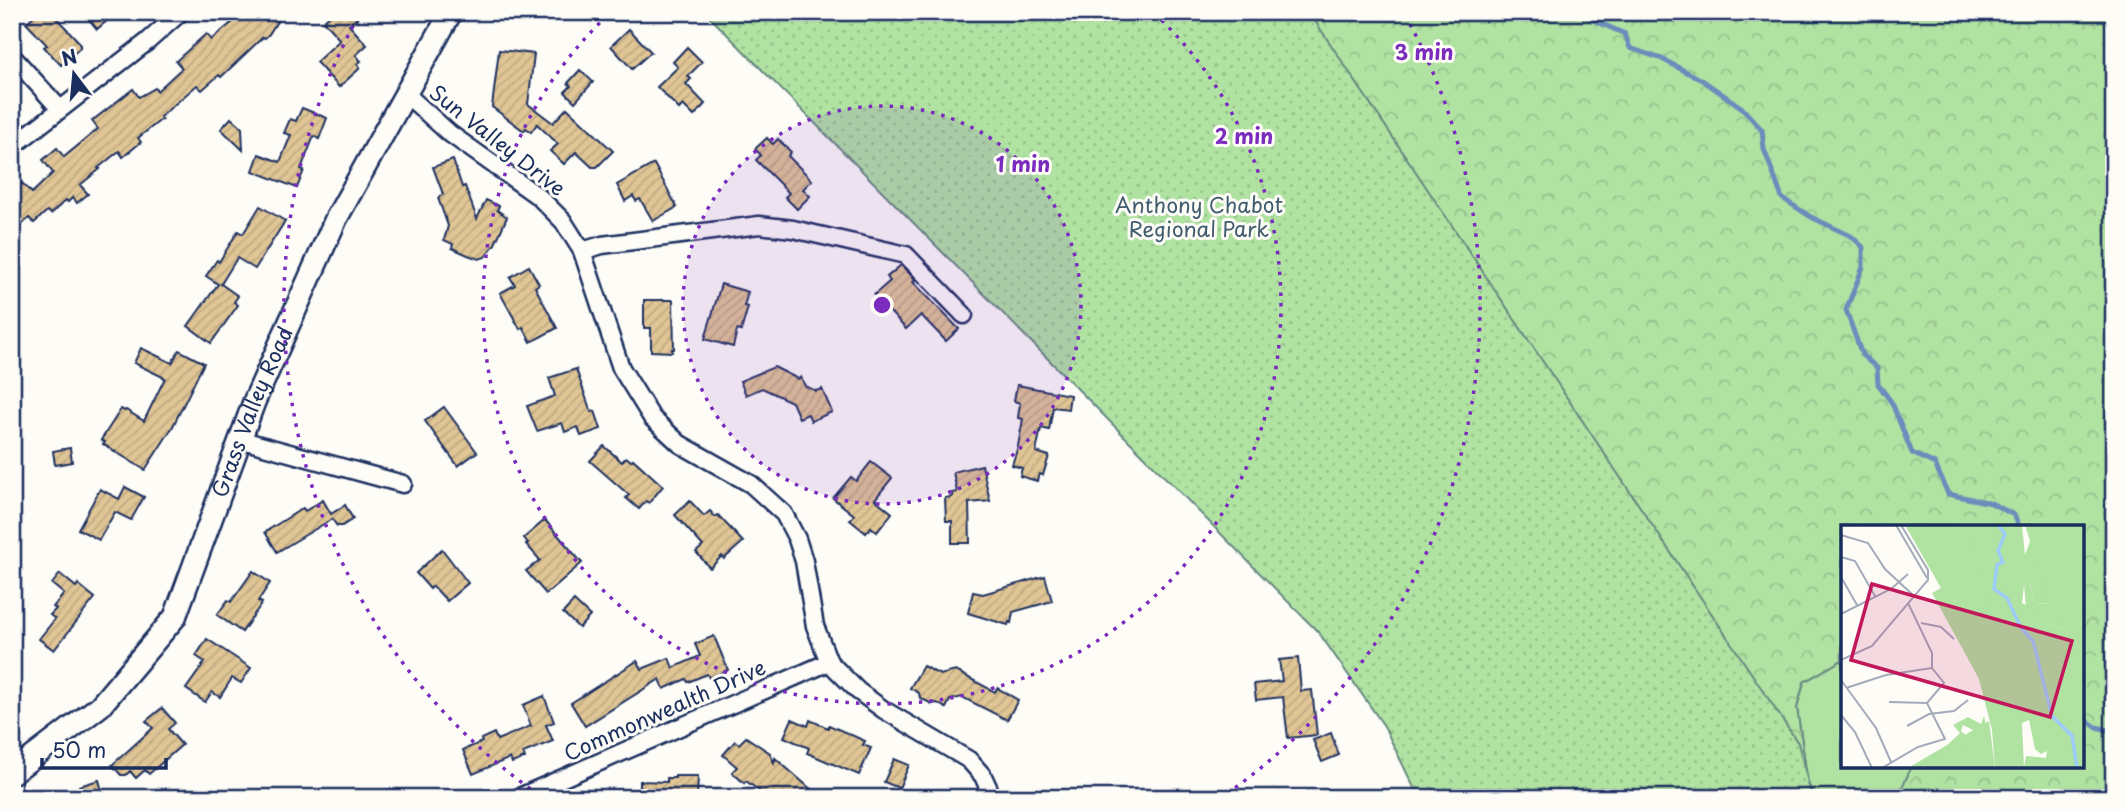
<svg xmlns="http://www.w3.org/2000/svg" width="2126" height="810" font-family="'Playpen Sans',sans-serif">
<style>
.green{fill:#b0e2a2;stroke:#668880;stroke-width:2}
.forest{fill:url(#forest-crowns);stroke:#668880;stroke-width:2}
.park{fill:url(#park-dots);stroke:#668880;stroke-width:2}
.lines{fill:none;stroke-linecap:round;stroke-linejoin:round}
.stream{stroke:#6a8dbb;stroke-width:5}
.building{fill:url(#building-hatch);stroke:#1b2f5e;stroke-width:2}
.minor-casing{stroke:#1b2f5e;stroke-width:21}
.secondary-casing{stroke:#1b2f5e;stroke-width:26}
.minor{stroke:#fdfcf7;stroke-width:16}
.secondary{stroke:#fdfcf7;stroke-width:21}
.ring{fill:none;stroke:#7b2cbf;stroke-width:3.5;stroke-dasharray:3.5 7}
.labels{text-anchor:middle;stroke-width:6;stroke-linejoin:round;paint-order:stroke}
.street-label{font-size:21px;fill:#1b2f5e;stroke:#fdfcf7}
.park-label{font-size:21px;fill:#405c6f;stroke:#fdfcf7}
.inset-river{fill:none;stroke:#9eccf9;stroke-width:3.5}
.inset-road{fill:none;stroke:#a3aaba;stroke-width:2}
.view{fill:#c2185b;fill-opacity:0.15;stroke:#c2185b;stroke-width:3.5}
.inset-edge{fill:none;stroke:#1b2f5e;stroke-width:3.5}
.centre{fill:#7b2cbf;stroke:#fdfcf7;stroke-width:3.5}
.ring-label{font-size:21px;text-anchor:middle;font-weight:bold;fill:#7b2cbf;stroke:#fdfcf7;stroke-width:6;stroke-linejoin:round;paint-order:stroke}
</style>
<defs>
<pattern id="forest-crowns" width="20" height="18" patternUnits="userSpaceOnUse" patternTransform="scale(1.75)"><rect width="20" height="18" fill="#b0e2a2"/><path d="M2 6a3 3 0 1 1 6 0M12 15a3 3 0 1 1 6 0" fill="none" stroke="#97c28e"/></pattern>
<pattern id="park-dots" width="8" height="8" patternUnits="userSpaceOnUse" patternTransform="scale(1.75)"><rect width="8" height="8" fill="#b0e2a2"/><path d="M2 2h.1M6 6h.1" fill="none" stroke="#97c28e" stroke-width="1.8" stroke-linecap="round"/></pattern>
<pattern id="building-hatch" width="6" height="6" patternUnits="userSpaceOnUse" patternTransform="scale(1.75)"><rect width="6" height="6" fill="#e0c595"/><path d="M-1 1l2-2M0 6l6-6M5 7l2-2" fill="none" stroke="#c0aa83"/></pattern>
</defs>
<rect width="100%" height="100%" fill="#fdfcf7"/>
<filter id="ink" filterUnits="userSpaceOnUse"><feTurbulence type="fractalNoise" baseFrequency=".0143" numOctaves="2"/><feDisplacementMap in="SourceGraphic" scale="14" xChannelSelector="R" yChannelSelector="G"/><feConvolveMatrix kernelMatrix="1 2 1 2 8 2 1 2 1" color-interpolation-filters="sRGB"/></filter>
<g filter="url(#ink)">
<path class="green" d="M1842,660v106h68l-2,9 -11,23h-82l-7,-14 -11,-76 7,-26z"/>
<path class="forest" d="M920,12h1194v786h-217l11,-23 2,-9h172v-240h-240v134l-38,22 -7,26 11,76 7,14h-166z"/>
<path class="park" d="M705,12h604l489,731 14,55h-393l-35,-72 -65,-93z"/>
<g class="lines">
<g class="stream">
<path d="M1587,12l4,7 34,15 5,14 32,11 40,21 39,27 21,23 2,19 18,49 29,19 40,19 12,11v20l-17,43 16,45 15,13 1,16 14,19 20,50 23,11 13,30 43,9 23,12 5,11"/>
<path d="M2082,717l14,10 18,4"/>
</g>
</g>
<g class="building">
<path d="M38,12h13l29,31v5l-19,17 -17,-18 3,-2 -21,-22z"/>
<path d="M83,12h35l-21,17z"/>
<path d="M224,12h59l-14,22 -4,4 -2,-1 -42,40 -2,-2 -17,15 -5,-5 -37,32 2,2 -24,19 3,4 -18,15 -4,-6 -21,17 2,1 -20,16 8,9 -11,9 -4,-6 -5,5 -2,-2 -15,14 -4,-3 -13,12 -5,-5 -17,16v-41l10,-10 10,10 21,-20 -10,-13 14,-12 7,9 34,-28 -6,-8 41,-32 6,8 16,-9 2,3 25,-23 -6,-7 30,-27 5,6 24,-20z"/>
<path d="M333,12h31l-15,13 18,20 -11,10 5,6 -4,3 3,4 -21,19 -23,-25 24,-22 -17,-19z"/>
<path d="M629,29l22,23 -19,17 -21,-23z"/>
<path d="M687,47l15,15 -14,14 3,3 -5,5 19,20 -11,12 -11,-11 -4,4 -22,-22 21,-20 -5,-5z"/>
<path d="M499,50l35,4 -6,50 25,19 14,-15 46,43 -16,16h-5l-16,-15 -12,12 -14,-13 8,-7 -21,-20 -6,8 -5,-4 -2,3 -32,-24z"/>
<path d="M580,70l13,12 -18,20 -10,-10 6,-6 -3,-3z"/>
<path d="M302,108l25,10 -8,21 -5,-3 -13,33 3,1 -7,18 -44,-17 6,-17 21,8 11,-27 -7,-2 6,-14 6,2z"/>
<path d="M231,118l11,10 1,22 -22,-21z"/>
<path d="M767,138l6,6 5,-5 13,13 -3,4 24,24 -9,9 7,7 -13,13 -12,-12 4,-4 -33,-33 5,-5 -6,-6z"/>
<path d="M453,160l9,27 3,-1 12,33 9,-19 13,6 -2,4 10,7 -12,27 -10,13 -6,2 -11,-4 -16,-7 1,-4 -9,-4 4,-14 -10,-28 5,-4 -10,-27z"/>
<path d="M654,164l23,43 -24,14 -13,-22 -4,2 -3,-5 -8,5 -8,-16z"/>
<path d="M260,206l25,15 -30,48 -18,-11 -16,26 17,12 -4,6 4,3 -27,38 -23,-17 30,-42 -12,-8 11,-16 2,2 19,-31 5,3z"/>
<path d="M901,265l15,15 -3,2 46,47 -13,12 -25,-26 -15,14 -32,-34 16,-14 -3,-4z"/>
<path d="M529,266l10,18 -4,3 22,41 -26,14 -8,-15 -3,2 -20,-36 15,-8 -5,-8z"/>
<path d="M721,284l27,8 -4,14 4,1 -7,24 -4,-1 -4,17 -28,-8z"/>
<path d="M644,300h29l1,49h-2v3l-21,-1v-23h-7z"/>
<path d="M141,348l31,15 7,-13 25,13 -32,65 -27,42 -42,-26 2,-2 -4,-2 20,-31 4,2 1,-1 18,11 21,-43 -31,-15z"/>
<path d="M774,367l24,12 3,-2 4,9 11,5 6,-2 10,23 -21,9 -3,-7 -9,4 -7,-16 -30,-14 -16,7 -6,-14z"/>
<path d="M576,369l15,43 4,-1 6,18 -20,7 -3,-9 -13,5 -3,-9 -25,8 -10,-25 28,-10 -6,-18z"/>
<path d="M1017,385l53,10 -2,14 -15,-2 -4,23 -8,-2 -5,24 13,4 -6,19 -4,-1 -2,7 -17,-5 2,-8 -10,-3 6,-19 5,-27 -5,-1 2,-15 -6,-2z"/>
<path d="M444,407l33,45 -19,14 -33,-45z"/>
<path d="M604,446l18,16 4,-5 5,4 2,-2 30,27 -14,17 -3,-2 -7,8 -13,-11 3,-3 -39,-34z"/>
<path d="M70,448l2,14 -17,3 -2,-14z"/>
<path d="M871,462l21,16 -17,21 17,14 -15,19 -6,-5 -5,6 -16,-13 4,-5 -21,-17 18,-21 5,4z"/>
<path d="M982,465l8,36 -21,2 1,40h-18v-22h-6l-1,-23 7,-1v-4l5,-1 -4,-20z"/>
<path d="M125,487l19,10 -13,23 -16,-8 -16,28 -21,-11 22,-40 19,10z"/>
<path d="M323,500l8,14 14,-9 8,14 -11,7h-5l-5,-7 -55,33 -12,-20 38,-24 2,3z"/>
<path d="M690,501l14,15 6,-5 5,6 3,-2 25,27 -19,17 -2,-3 -12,12 -14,-16 7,-6 -28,-31z"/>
<path d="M545,520l37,43 -36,31 -20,-23 14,-11 -14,-16 2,-1 -4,-5z"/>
<path d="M442,549l26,34 -21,18 -14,-15 -3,3 -14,-16z"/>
<path d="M253,571l17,12 -12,18 4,2 -20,29 -25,-17 11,-15 3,2z"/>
<path d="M60,574l16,13 2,-3 17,14 -41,52 -15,-11 16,-20 -5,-4 6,-6 -3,-2 11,-13 -12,-10z"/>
<path d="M1045,576l7,25 -39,11 -2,11 -2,-1 -1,3 -40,-12 5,-21 10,2z"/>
<path d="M574,601l16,15 -11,12 -16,-15z"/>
<path d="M714,636l14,34 -19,8 -2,-4 -19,8 -2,-3 -22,10 -4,-10 -75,47 -14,-23 66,-42 5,8 27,-11 4,10 27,-12 -5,-12z"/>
<path d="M207,639l44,29 -10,15 -9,-5 -12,19 -8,-5 -7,10 -19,-13 19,-27 -9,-6z"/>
<path d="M1298,658l3,33 11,-1 5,45 -29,3 -5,-41 -27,3 -2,-16 28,-3 -3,-21z"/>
<path d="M923,666l17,9 16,-4 39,21 2,-4 21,12 -11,20 -45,-23 -12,3 -4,8 -9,-5 -5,1 -12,-6 -1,-5 -9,-5z"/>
<path d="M544,696l10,26 -8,3 7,16 -30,12 2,5 -13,5 -2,-5 -37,16 -10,-24 19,-8 -1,-3 13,-6 3,7 34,-14 -8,-21z"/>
<path d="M162,708l13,15 -7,6 14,16 -33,29 -4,-4 -9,8 -6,-7 -4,4h-5l-9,-10 41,-37 -7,-7z"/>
<path d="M792,719l16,7 2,-6 18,8 1,-3 36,16 -2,4 8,3 -12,27 -52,-22 2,-5 -25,-11z"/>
<path d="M1331,733l8,22 -17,7 -9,-22z"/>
<path d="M746,737l24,16 4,10 1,-5 46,40h-52l-23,-17 -2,2 -12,-11 5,-5 -14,-12 12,-14 4,3z"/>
<path d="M894,759l15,6 -10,23 -15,-6z"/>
<path d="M675,776h23l-1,22h-57v-17l27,1v-4h8z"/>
<path d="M99,780l5,18h-22l-3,-12z"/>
</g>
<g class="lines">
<defs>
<g id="minor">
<path d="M12,56l48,53"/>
<path d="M406,94l43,39 90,64 24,24 19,30 39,117 31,50 28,26 71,40 33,30 13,25 7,22 11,65 14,36 29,29 26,19 85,50 14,16 10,22"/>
<path d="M12,147l135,-105 34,-30"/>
<path d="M582,251l20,-6 157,-20 34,4 113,26 58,60"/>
<path d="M242,440l161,44"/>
<path d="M517,798l312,-136"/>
</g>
<g id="secondary">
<path id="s1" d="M12,773l88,-67 75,-89 79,-215 82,-183 115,-207"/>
</g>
</defs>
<use href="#minor" class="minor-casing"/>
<use href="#secondary" class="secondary-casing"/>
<use href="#minor" class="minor"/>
<use href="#secondary" class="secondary"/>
</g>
</g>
<circle cx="882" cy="305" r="199" fill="#7b2cbf" fill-opacity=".12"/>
<g class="ring">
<circle cx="882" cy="305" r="199"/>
<path d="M1154 13A399 399 0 1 1 610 13"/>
<path d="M539 795A598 598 0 0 1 359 15M1405 15A598 598 0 0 1 1225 795"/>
</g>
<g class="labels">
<g class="street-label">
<text transform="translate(497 141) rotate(38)" y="7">Sun Valley Drive</text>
<text dy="7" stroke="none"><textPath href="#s1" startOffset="446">Grass Valley Road</textPath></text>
<text transform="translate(665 711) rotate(-24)" y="7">Commonwealth Drive</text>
</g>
<g class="park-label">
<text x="1199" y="213">Anthony Chabot<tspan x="1199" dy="24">Regional Park</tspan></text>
</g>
</g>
<g transform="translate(1841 525)">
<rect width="243" height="243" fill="#fdfcf7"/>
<path d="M189,58l4,20 23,1 18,29 -28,-10 -5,-9 -16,-6 -2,-23zM148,196l6,47h-87l22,-13z" fill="#b0e2a2"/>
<path d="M98,0h83l3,30 7,-19 52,-11 -27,79 -23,-1 -4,-20 -6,2 -2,18 23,12 2,8 28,10 9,-4v139h-79l19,-1 2,-11 20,2 1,-7 -6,3 -6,-5 -6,-29 -7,3 -2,16zM143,191l3,13 -12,2 -12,-6 -2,6 7,6 -21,11 -9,15 -5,-3 -10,8 37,-35 -7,-8 15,-8 13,7zM136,220v23h-20l15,-7 -18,-9z" fill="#b0e2a2"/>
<path d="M64,0h59l57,177 3,66h-29l-3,-38 -13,-51 -47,-86 9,-5zM184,0h59v164l-2,-29 -31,-52z" fill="#b0e2a2"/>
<path class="inset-river" d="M157,0l7,9 -7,17 5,11 -6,3 -3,24 13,9 14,30 12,13 19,75 20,20M223,203l8,7 5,33"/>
<path class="inset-road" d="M55,0l31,53M0,10l27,8 17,26 29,27M0,32l14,4 20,35M0,52l16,28M0,89l50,-25 17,-15M80,98l20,4 13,12M0,135l31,-14 56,-66v-10l-27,-45M0,155l35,48 15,34M5,163l40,-13 46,-7M48,177l38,1M0,190l14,17 17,36M66,201l22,-12 25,-3 14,-11M41,243l36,-21 27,-8 -18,-36 17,-20 -12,-15v-15l-24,-50"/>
<path class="view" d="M31,59l200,57 -22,76 -199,-57z"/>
<rect width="243" height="243" class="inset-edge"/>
</g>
<circle cx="882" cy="305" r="10" class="centre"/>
<g class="ring-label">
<text x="1424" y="60">3 min</text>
<text x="1244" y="144">2 min</text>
<text x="1023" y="172">1 min</text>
</g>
<rect width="2126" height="810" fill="none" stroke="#fdfcf7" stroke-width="42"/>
<rect x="21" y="21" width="2084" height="768" fill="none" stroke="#1b2f5e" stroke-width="2.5" filter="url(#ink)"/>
<g transform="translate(74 74) rotate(344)" stroke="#fdfcf7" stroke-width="5" paint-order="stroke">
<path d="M0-5L12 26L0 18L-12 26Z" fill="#1b2f5e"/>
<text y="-10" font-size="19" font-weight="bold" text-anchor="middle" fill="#1b2f5e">N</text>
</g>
<path d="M42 758v10h124v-10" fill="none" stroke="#1b2f5e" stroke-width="3.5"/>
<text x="52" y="758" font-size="21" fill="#1b2f5e" stroke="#fdfcf7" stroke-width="5" paint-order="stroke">50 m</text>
</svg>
